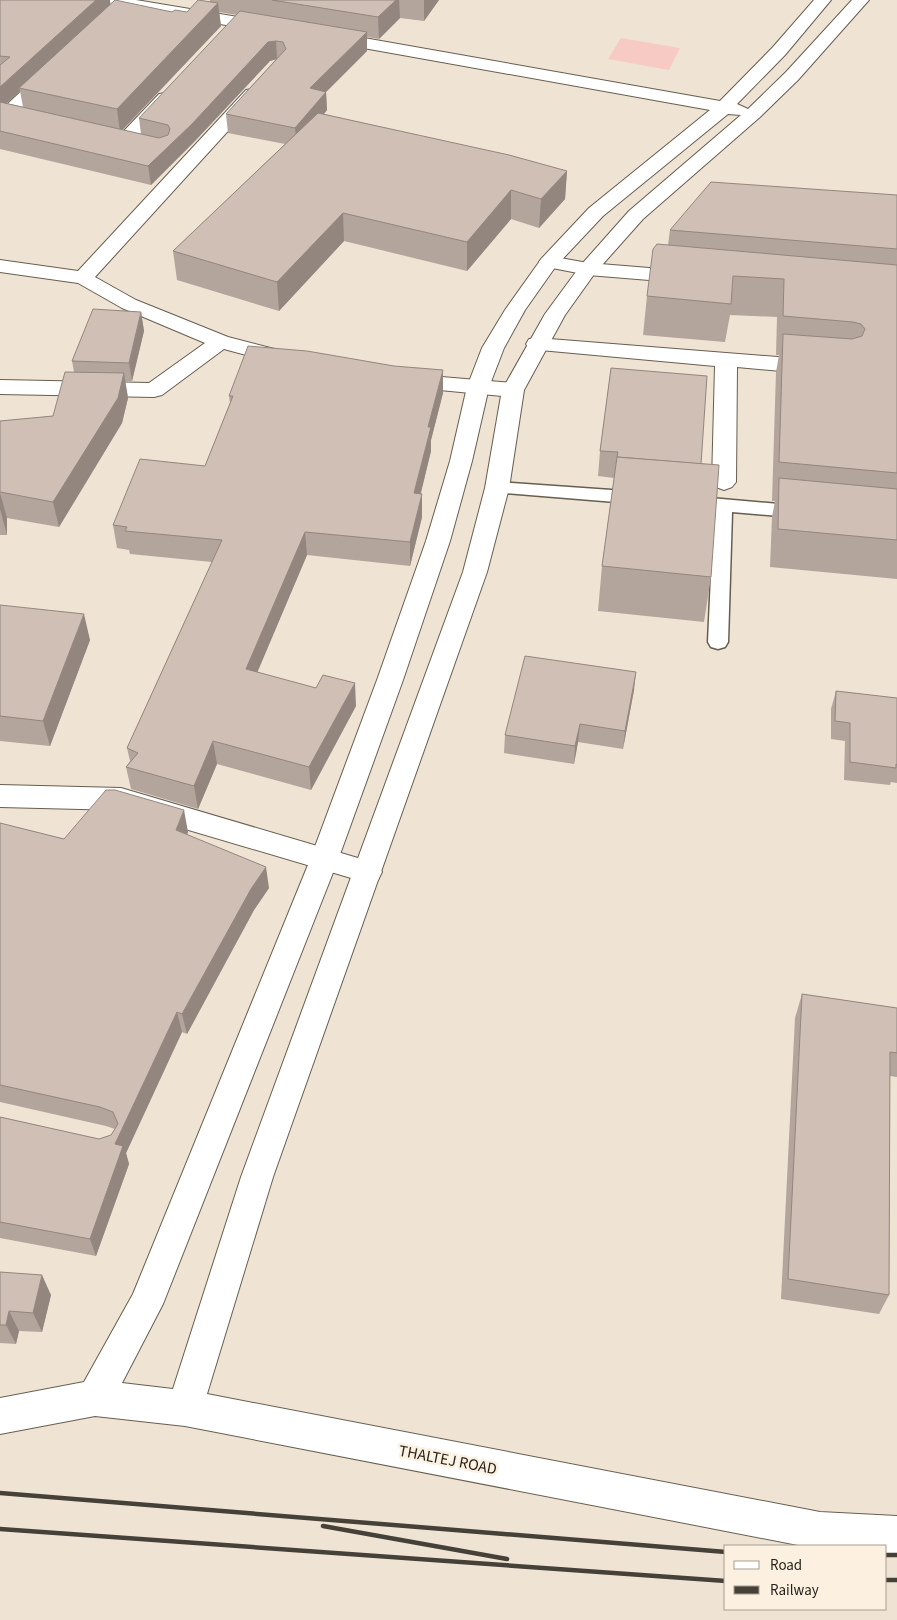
<svg xmlns="http://www.w3.org/2000/svg" width="897" height="1620" font-family="'Source Sans 3',sans-serif">
<style>
.green{fill:#f8cac4}
.lines{fill:none;stroke-linecap:round;stroke-linejoin:round}
.lane-casing{stroke:#675e50;stroke-width:3}
.street-casing{stroke:#675e50;stroke-width:2}
.secondary-casing{stroke:#675e50;stroke-width:2}
.lane{fill:#fff;fill-rule:evenodd}
.street{fill:#fff;fill-rule:evenodd}
.secondary{fill:#fff;fill-rule:evenodd}
.rail{stroke:#454038;stroke-width:4.5}
.wall{fill:#b3a49c;fill-rule:evenodd}
.shaded-wall{fill:#92867f}
.building{fill:#d0bfb5;stroke:#92867f}
.labels{text-anchor:middle;stroke-width:5;stroke-linejoin:round;paint-order:stroke}
.near-street-label{font-size:16px;fill:#231f19;stroke:#fcf1e1}
</style>
<rect width="100%" height="100%" fill="#efe3d4"/>
<path class="green" d="M621,38l59,10 -11,22 -61,-11z"/>
<g class="lines">
<defs>
<g id="lane">
<path d="M497,482l143,10 6,2 3,4 -3,4 -6,2 -149,-12 -3,-4 3,-4z"/>
<path d="M688,496l114,10 6,2 3,4 -3,4 -6,2 -70,-6 -4,130 -3,5 -7,2 -7,-2 -3,-5 6,-132 -32,-4 -3,-4 3,-4z"/>
</g>
<g id="street">
<path d="M49,70l6,1 3,4 -38,36 17,4 3,4 -3,4 -6,1 -30,-6v-8l42,-39z"/>
<path d="M252,89l6,1 3,4 -3,4 -163,179 41,23 92,37 62,16 3,5 -3,5 -8,2 -58,-16 -62,46 -8,2 -154,-3v-14l149,3 56,-40 -83,-35 -44,-25 -78,-11v-12l78,11 168,-181z"/>
<path d="M165,93l6,1 3,4 -42,47c-12,3 -27,-3 -39,-6l-2,-4 2,-4 7,-2 21,5 38,-40z"/>
<path d="M549,256l39,7 98,8 7,2 3,4 -3,4 -7,2 -98,-8 -46,-9 -3,-4 3,-4z"/>
<path d="M537,338l278,22 8,2 3,5 -3,5 -8,2 -78,-7 -1,115 -4,5 -8,3 -8,-3 -4,-5 3,-116 -186,-17 -3,-5 3,-5z"/>
<path d="M406,374l107,9 8,2 3,5 -3,5 -8,2 -115,-11 -3,-5 3,-5z"/>
<path d="M0,785l121,3 247,73 10,3 4,8 -4,8 -10,3 -247,-73 -121,-3z"/>
</g>
<g id="secondary">
<path d="M98,0h38l138,23 3,4 -3,4 -6,1 -168,-28z"/>
<path d="M814,0h17l-46,55 -48,49 11,5 38,-37 66,-72h17l-71,80 -38,37 -117,102 -48,54 -30,42 -41,75 -15,98 -22,84 -214,605 -66,217 613,118 77,4v38l-11,-1v-7h-83l-618,-120 -90,-10 -95,18v-36l84,-16 49,-88 177,-434 67,-180 49,-139 24,-80 17,-74 15,-39 23,-38 37,-52 47,-50 121,-98 -380,-68 -6,-1 -3,-4 3,-4 6,-1 390,69 53,-54zM728,114l13,1 -112,96 -48,54 -36,49 -43,76 -17,98 -22,84 -222,605 -68,212 -51,-6 41,-79 175,-444 65,-180 47,-139 22,-80 17,-74 15,-39 21,-38 31,-44 47,-50z"/>
</g>
</defs>
<use href="#lane" class="lane-casing"/>
<use href="#street" class="street-casing"/>
<use href="#secondary" class="secondary-casing"/>
<use href="#lane" class="lane"/>
<use href="#street" class="street"/>
<use href="#secondary" class="secondary"/>
<g class="rail">
<path d="M0,1493l726,59"/>
<path d="M323,1526l184,33"/>
<path d="M0,1529l726,52"/>
<path d="M886,1555h11"/>
<path d="M886,1580h11"/>
</g>
</g>
<g class="wall">
<path d="M0,0h110v4l62,8h15l23,-10v-2h229l-15,21 -24,-3 -21,21 -12,-2v14l-41,41 1,18 -3,4 243,57 -2,28 -26,29 -28,-9 -44,52 -123,-30 -65,70 -102,-31 -4,-29 112,-107 -57,-11 -2,-19 50,-55 -6,2 -76,81 -43,43 -151,-36zM219,12l18,3 -98,103 2,16 -18,-4 98,-104zM20,91l3,16 -17,-4 3,-2z"/>
<path d="M897,195v384l-127,-12 2,-50 3,-16h-3l4,-129 3,-17h-3l1,-38 -47,-2 -5,27 -82,-7 4,-39 21,-51 2,-15z"/>
<path d="M141,312l3,19 -12,50h-7l3,17 -6,25 -63,104 -52,-9v17h-7v-114l53,-5 21,-44 -2,-11z"/>
<path d="M611,368l90,96 10,113 -7,45 -106,-11 4,-45 12,-88 -16,-2 2,-25z"/>
<path d="M443,393l-12,47v11l-10,42 1,1v23l-12,49 -103,-11 -50,117 99,34 -45,84 -94,-26 -19,45 -67,-20 -5,-22 4,-6 -3,-13 85,-186 -82,-8 -1,-4 -12,-2 -4,-23 92,-59 25,-63 -1,-7z"/>
<path d="M0,605l90,35 -40,106 -50,-5z"/>
<path d="M634,690l-11,59 -45,-7 -4,22 -70,-11 1,-18z"/>
<path d="M836,691l61,7v85l-6,-1 -1,3 -46,-5 1,-39 -14,-2v-30z"/>
<path d="M0,823l64,16 124,-7 -1,2 82,54 -15,22 -67,124 -5,-2 -56,121 3,11 -33,92 -96,-18v-121l99,22 12,-4 4,-6 -9,-3 -106,-24z"/>
<path d="M802,994l95,14v69l-7,-1 -1,219 -10,19 -98,-15 14,-281z"/>
<path d="M0,1272l51,23 -9,37 -23,-1 -3,13 -16,-1z"/>
</g>
<g class="shaded-wall">
<path d="M96,0h14l1,8 -92,80 1,3 -20,18v-22z"/>
<path d="M396,0h3l1,18 -21,21 -1,-22z"/>
<path d="M424,0h15l-15,21z"/>
<path d="M218,3l3,23 -101,106 -3,-23z"/>
<path d="M367,32v19l-41,41 1,18 -30,37 -2,-19 15,-40z"/>
<path d="M276,41l1,18 -7,2 -76,81 -43,43 -3,-19 120,-124z"/>
<path d="M567,171l-2,28 -26,29 2,-29z"/>
<path d="M511,190v29l-44,52v-29z"/>
<path d="M343,213l1,28 -65,70 -2,-29z"/>
<path d="M141,312l3,19 -12,50 -3,-18z"/>
<path d="M443,370v23l-12,47v11l-16,65 -1,-23 14,-66z"/>
<path d="M124,373l4,25 -6,25 -63,104 -6,-25z"/>
<path d="M0,493l7,25v17l-7,-26z"/>
<path d="M422,494v23l-12,49v-24z"/>
<path d="M305,532l2,23 -58,137 -3,-23z"/>
<path d="M84,614l6,26 -40,106 -7,-25z"/>
<path d="M636,672l-2,18 -11,59 2,-18z"/>
<path d="M355,683l1,23 -45,84 -2,-23z"/>
<path d="M580,724l-2,18 -4,22 1,-18z"/>
<path d="M213,741l4,23 -19,45 -4,-23z"/>
<path d="M184,810l4,22 -8,19 -4,-21z"/>
<path d="M266,867l3,21 -15,22 -67,124 -5,-20 69,-125z"/>
<path d="M177,1012l5,20 -56,121 3,11 -33,92 -6,-17 25,-95z"/>
<path d="M42,1275l9,20 -9,37 -9,-19z"/>
<path d="M9,1311l10,20 -3,13 -10,-19z"/>
</g>
<g class="building">
<path d="M0,0h96l-96,87v-22l10,-8 -10,-1z"/>
<path d="M115,0l57,12 3,-2 12,2 11,-12 20,3 -101,106 -98,-21z"/>
<path d="M272,0h124l-18,17z"/>
<path d="M240,11l127,21 -57,56 16,4 -31,36 -69,-14 60,-65 -3,-7 -7,-1 -8,1 -76,82 -44,42 -148,-35v-29l159,36 9,-3 2,-6 -2,-4 -29,-7z"/>
<path d="M318,113l191,42 58,16 -26,28 -30,-9 -44,52 -124,-29 -66,69 -104,-31z"/>
<path d="M711,182l186,13v54l-227,-19z"/>
<path d="M657,244l240,21v208l-118,-11 4,-128 69,5 10,-3 3,-7 -4,-5 -8,-2 -70,-6 1,-37 -51,-3 -2,28 -84,-8 6,-47z"/>
<path d="M93,309l48,3 -12,51 -57,-2z"/>
<path d="M248,346l59,5 87,15 49,4 -15,57h3l-17,66 8,1 -12,48 -105,-10 -59,137 70,19 7,-13 32,8 -46,84 -96,-26 -19,45 -68,-19 12,-14 -11,-5 95,-208 -97,-9 2,-4 -14,-2 27,-66 65,7 28,-70h-4z"/>
<path d="M611,368l96,8 -6,88 -84,-7 1,-5 -18,-1z"/>
<path d="M65,372l59,1 -6,25 -65,104 -53,-10v-71l53,-5z"/>
<path d="M617,457l102,8 -8,112 -109,-11z"/>
<path d="M779,478l118,11v51l-119,-11z"/>
<path d="M0,605l84,9 -41,107 -43,-5z"/>
<path d="M525,656l111,16 -11,59 -45,-7 -5,22 -70,-11z"/>
<path d="M836,691l61,7v67l-1,-1v4l-46,-6v-39l-15,-2z"/>
<path d="M106,790h9l69,20 -8,20 90,37 -15,22 -69,125 -5,-2 -62,132 8,2 -33,93 -90,-17v-105l99,22 12,-4 7,-11 -5,-12 -13,-5 -100,-22v-262l64,16z"/>
<path d="M802,994l95,14v45l-7,-1 -1,243 -101,-16z"/>
<path d="M0,1272l42,3 -9,38 -24,-2 -3,14h-6z"/>
</g>
<g class="labels">
<g class="near-street-label">
<text transform="translate(448 1459) rotate(11)" y="6">THALTEJ ROAD</text>
</g>
</g>
<rect x="724" y="1545" width="162" height="65" fill="#fcf1e1" stroke="#a59d91"/>
<rect x="734" y="1561" width="25" height="8" fill="#ffffff" stroke="#a59d91"/>
<text x="770" y="1570" font-size="15" fill="#231f19">Road</text>
<rect x="734" y="1586" width="25" height="8" fill="#454038" stroke="#a59d91"/>
<text x="770" y="1595" font-size="15" fill="#231f19">Railway</text>
</svg>
